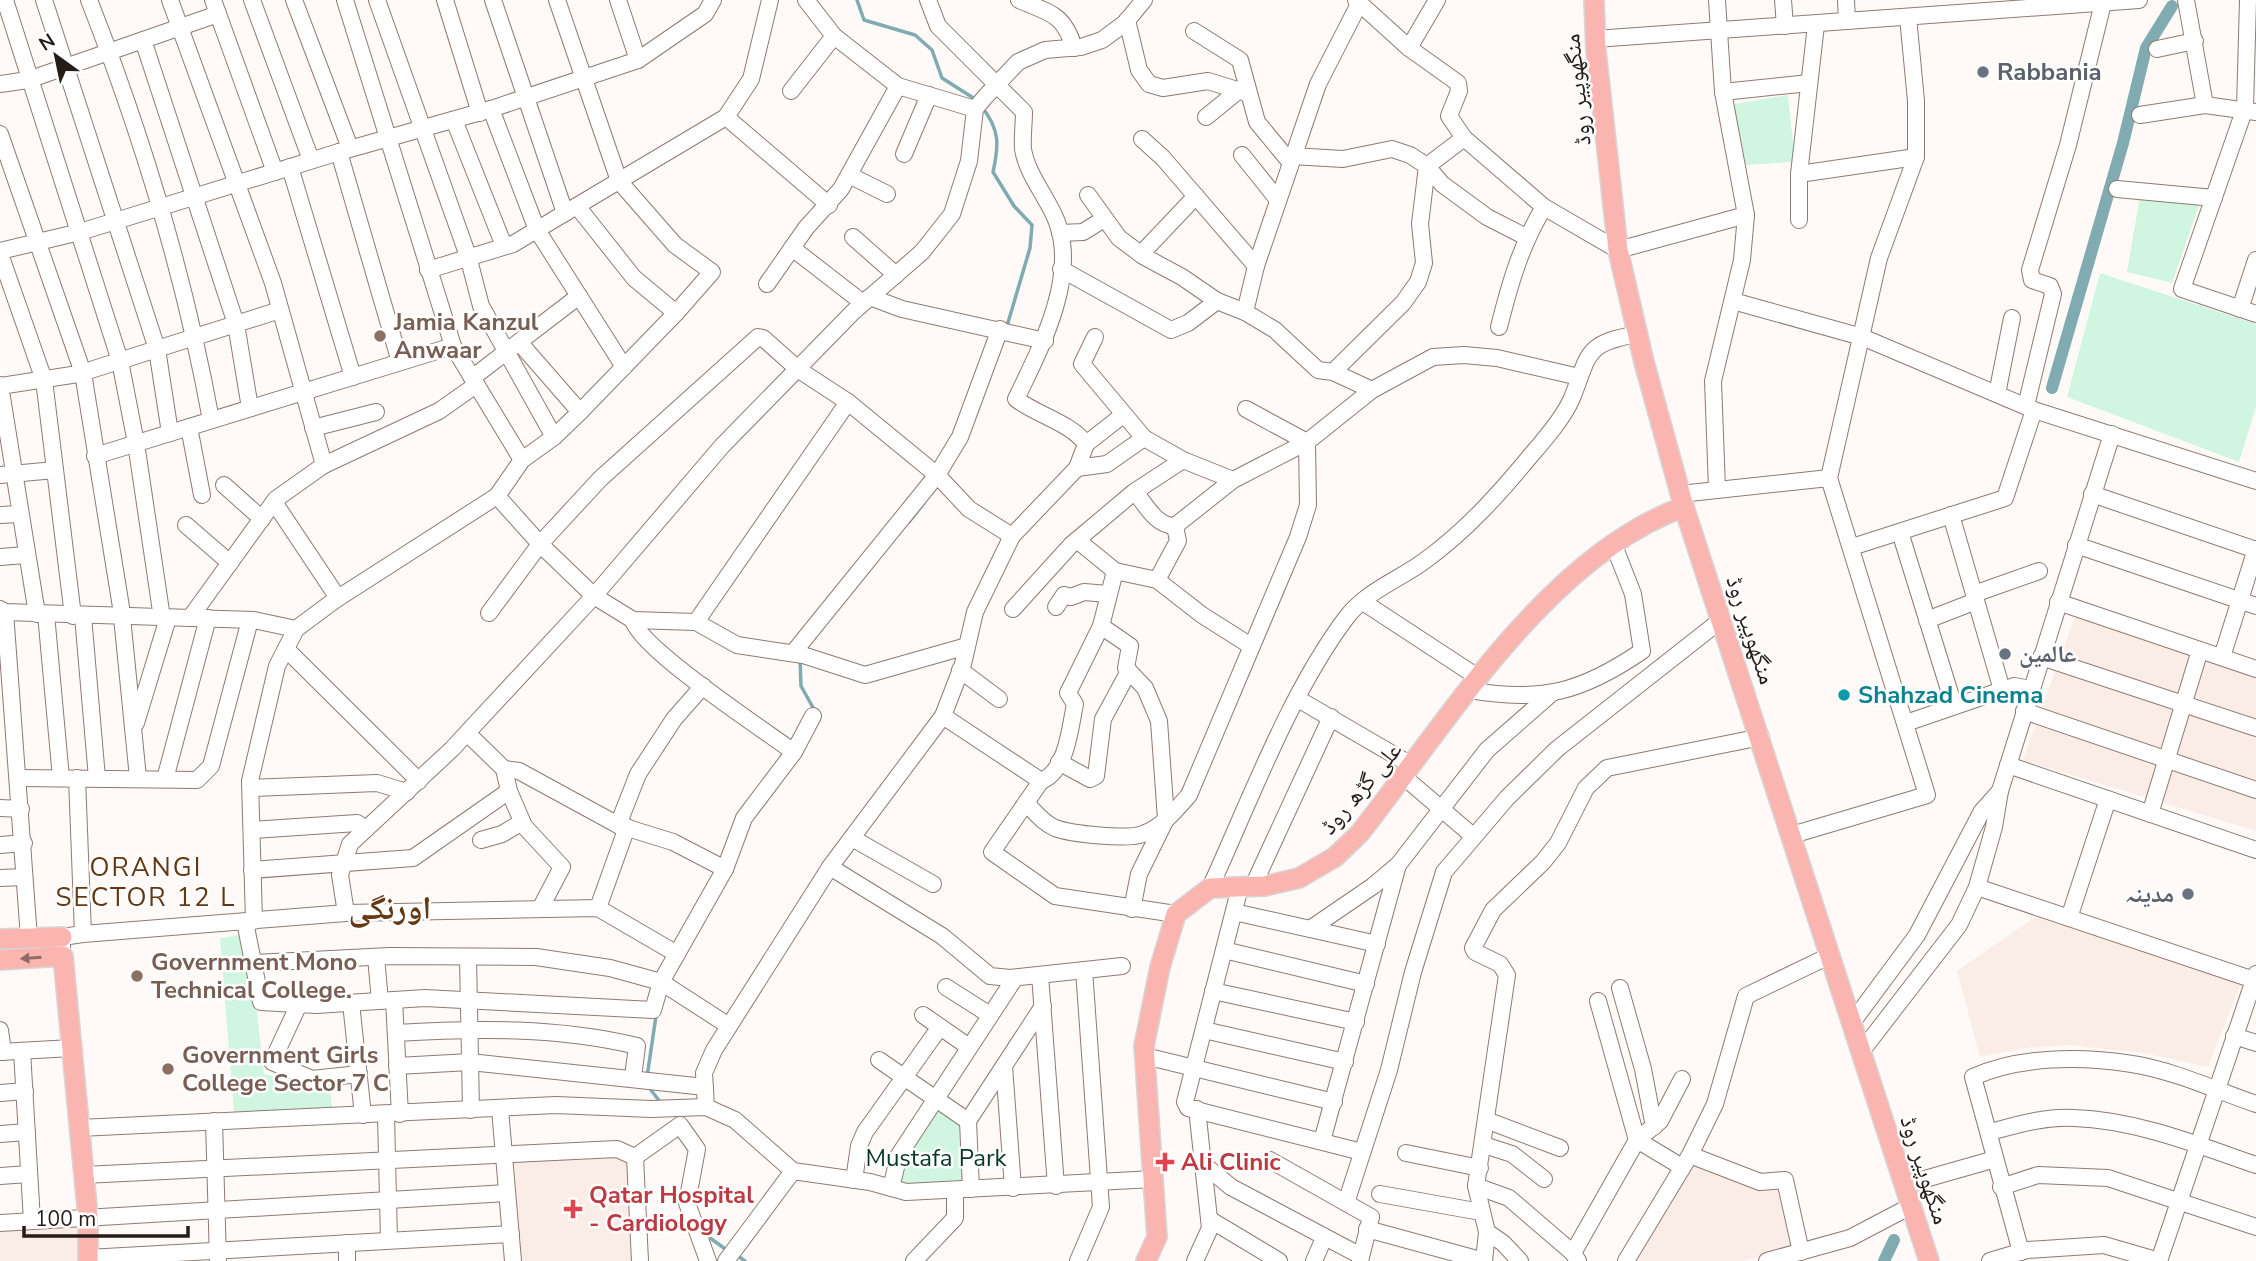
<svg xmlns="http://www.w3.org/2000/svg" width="2256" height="1261" font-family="'Nunito Sans','Noto Naskh Arabic',sans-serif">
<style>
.built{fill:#faede7}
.green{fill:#d0f5e1}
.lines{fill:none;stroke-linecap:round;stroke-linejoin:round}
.stream{stroke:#7fabb1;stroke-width:3.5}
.canal{stroke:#7fabb1;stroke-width:12}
.minor-casing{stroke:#8f7a71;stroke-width:18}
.major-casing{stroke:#d8d6d6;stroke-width:22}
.minor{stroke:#fff;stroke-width:16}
.major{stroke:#fab5b1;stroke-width:19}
.oneway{fill:#906865}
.worship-dot{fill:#6b7280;stroke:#fff;stroke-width:2.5}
.education-dot{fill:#8d6e63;stroke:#fff;stroke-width:2.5}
.culture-dot{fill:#0f9aa8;stroke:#fff;stroke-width:2.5}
.health-dot{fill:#e0444e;stroke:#fff;stroke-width:2.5}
.labels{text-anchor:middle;stroke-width:5;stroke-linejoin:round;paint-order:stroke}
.worship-label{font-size:24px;font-weight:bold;fill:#5b616d;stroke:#fff;text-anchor:start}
.street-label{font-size:24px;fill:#251c19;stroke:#fff}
.education-label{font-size:24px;font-weight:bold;fill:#785e54;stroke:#fff;text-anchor:start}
.culture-label{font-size:24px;font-weight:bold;fill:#0d838f;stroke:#fff;text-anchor:start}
.park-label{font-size:24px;fill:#073825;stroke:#fff}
.health-label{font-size:24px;font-weight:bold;fill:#be3a42;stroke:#fff;text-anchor:start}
.neighbourhood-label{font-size:26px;letter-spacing:2px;fill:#633812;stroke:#fff}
.district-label{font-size:32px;font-weight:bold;fill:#633812;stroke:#fff}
</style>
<rect width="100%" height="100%" fill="#fffaf8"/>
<g class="built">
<path d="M2076,614l180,60v157l-233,-71z"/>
<path d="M2038,915l203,69 -33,83 -64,-14 -76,-8 -42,3 -46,9 -23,-86z"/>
<path d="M504,1156l131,1 5,104h-127z"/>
<path d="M1693,1161l89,24 14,61 -51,15h-114z"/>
<path d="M88,1217v44h-88v-38z"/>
</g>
<g class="green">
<path d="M1788,95l7,67 -51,3 -15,-60z"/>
<path d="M2141,190l62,4 -31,89 -45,-11z"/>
<path d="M2100,273l156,51v83l-17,55 -172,-65z"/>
<path d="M248,934l16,140 34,7 32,2 2,25 -98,4 -14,-174z"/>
<path d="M935,1098l33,23 3,68 -80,-1z"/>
</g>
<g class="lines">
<g class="stream">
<path d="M857,0l7,20 51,15 17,15 10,28 33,21"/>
<path d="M982,107c18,23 17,38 11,65l21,34 18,19 -2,23 -23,78"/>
<path d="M909,522l15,-19"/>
<path d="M800,658l1,28 15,27"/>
<path d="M647,1077l9,-61"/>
<path d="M647,1085l14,18"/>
<path d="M706,1235l22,16"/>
<path d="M738,1256l7,5"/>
</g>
<g class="canal">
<path d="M2052,388l71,-245 23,-95 26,-42"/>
<path d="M1884,1261l10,-21"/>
</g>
<defs>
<g id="minor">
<path d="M5,0l115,361 16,82 26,175"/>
<path d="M44,0l113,349 13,84"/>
<path d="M89,0c53,135 96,278 122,420"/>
<path d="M170,0l103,283 51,182 -48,34 -86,119"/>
<path d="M213,0l62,172"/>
<path d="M252,0l59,160"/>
<path d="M294,0l56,148"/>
<path d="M345,0l108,346 69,114"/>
<path d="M377,0l91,256 13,50 73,131"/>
<path d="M445,0l35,113"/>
<path d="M493,0l72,213"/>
<path d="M618,0l20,60"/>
<path d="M806,0l28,36 64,50 77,23"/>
<path d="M1019,0c30,13 45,13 55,48"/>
<path d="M1356,0l53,48 49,35 1,8 -10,25 15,22 80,69 74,43 128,-35"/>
<path d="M1783,0l2,26"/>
<path d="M1846,0l1,21"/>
<path d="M2186,0l19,105"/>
<path d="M2248,0l-3,108 -63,181 74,25"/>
<path d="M1127,20l12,50 10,14 14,4 45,-7 39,12"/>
<path d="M1194,31l46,29 17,62 33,40"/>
<path d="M1595,39l544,-39"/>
<path d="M143,40l93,284 14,84"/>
<path d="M1409,48l28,-48"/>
<path d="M2157,49l38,-8"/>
<path d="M0,84l28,-4 190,-66"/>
<path d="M791,91l43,-55"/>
<path d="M1723,92l86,-9"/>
<path d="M491,109l46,121 87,137"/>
<path d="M2140,115l65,-10 51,7"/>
<path d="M726,117l103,88"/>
<path d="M1206,117l32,-26"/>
<path d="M454,120l50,126"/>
<path d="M0,134l83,239 38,234 17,171"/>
<path d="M1142,139l21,19 93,108"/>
<path d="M339,152l61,210"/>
<path d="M904,154l25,-59"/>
<path d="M1242,155l36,45"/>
<path d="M1292,156l51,3 49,-10 18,6 17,11 15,18 45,33 39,20"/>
<path d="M290,167l63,210"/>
<path d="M1799,174l117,-17"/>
<path d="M849,175l38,19"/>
<path d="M2117,189l97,9"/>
<path d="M1088,195l31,43 24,18 39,21 35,24 28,11 30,18 43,40 15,2 39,18"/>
<path d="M577,206l57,72 42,35"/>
<path d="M1799,220v-46l17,-149"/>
<path d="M1060,233l23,-1 21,-13"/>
<path d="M853,237l43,38"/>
<path d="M792,248l71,55"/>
<path d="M0,251l80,-19 259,-80 152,-43 147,-49 67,-46 8,-14"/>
<path d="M0,254l44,126 29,236"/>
<path d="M1141,254l55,-58"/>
<path d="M1061,269l110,61 17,-7 29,-22"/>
<path d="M428,270l85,-26 213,-127 25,-38 19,-79"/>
<path d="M767,284l39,-56 35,-39 57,-103"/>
<path d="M870,297l32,12 143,32"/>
<path d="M1733,301l129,36 172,73 222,71"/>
<path d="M2240,309l16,-49"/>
<path d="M1245,312l11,-46 62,-182 41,-80"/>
<path d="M1499,327c11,-44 22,-82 45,-120"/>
<path d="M1095,337l-13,27 62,74 39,22 50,20"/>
<path d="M519,342l61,70"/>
<path d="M1333,372l70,-69 15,-21 6,-19 -4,-39 7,-58 37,-28"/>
<path d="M472,378l107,-82"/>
<path d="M0,385l37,229"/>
<path d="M0,386l78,-12 202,-64"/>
<path d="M1997,394l15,-76"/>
<path d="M2026,406l27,-112 -3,-8 -18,-6 -2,-10 38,-125 35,-142"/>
<path d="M189,427l13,68"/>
<path d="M313,428l63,-16"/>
<path d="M1086,444l37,-29"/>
<path d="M95,456l358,-110"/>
<path d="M324,465l115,-54 37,-26"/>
<path d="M1077,468l30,-4 37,-26"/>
<path d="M0,475l55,-5"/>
<path d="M224,485l38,34"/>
<path d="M1717,489l-4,-108 29,-121 4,-45 -23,-123 -6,-92"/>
<path d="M1135,492c11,13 21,34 40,34l58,-46 74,-38 65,-52 61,-33 31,-2 33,3 82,19"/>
<path d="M1680,494l149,-16"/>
<path d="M2092,494l164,56"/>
<path d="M497,496l43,48 54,52 39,24 63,2 41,23 66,10 62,20 102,-29"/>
<path d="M274,502l64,96"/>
<path d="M0,515l19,-1"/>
<path d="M1951,515l51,175"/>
<path d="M186,525l44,38"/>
<path d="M1175,526l3,15 -21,39 45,35 49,31"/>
<path d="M1900,532l54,174"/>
<path d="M1077,540l38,31 42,9"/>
<path d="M2076,545l180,61"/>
<path d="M1852,547l153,-49 29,-88"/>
<path d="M0,557l26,-2"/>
<path d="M1974,594l65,-23"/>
<path d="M1363,602l116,76"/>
<path d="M2058,602l198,67"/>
<path d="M1056,607l8,-12 7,2 13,-5 24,2"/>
<path d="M0,609l5,3 249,8 42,9"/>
<path d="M1013,609l58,-64 63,-53 49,-32"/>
<path d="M5,612l24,326"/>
<path d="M489,613l51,-69 60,-65 158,-142 5,1 36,32 49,32 89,73 32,34 43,27"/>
<path d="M46,614l15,164"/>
<path d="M83,616l14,162"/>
<path d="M633,620c6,28 132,111 161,132"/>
<path d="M1927,620l49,-19"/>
<path d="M696,622l152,-220"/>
<path d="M1101,626l29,20 -4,22 19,20 14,33 7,98 -27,55 -7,35"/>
<path d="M286,649l133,132"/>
<path d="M793,653l144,-178 23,-38 40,-108"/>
<path d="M2041,657l215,71"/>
<path d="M2222,657l34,-108"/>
<path d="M960,670l39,29"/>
<path d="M1469,690c72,13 113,2 173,-39l-9,-57 -20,-51"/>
<path d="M1298,699l115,67"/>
<path d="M2024,711l232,79"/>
<path d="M943,716l98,65 -49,71 63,44 121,18"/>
<path d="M136,723l32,-105"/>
<path d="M1906,723l108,-37 17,3"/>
<path d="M467,733l37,36 5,22 15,35 38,41 -22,42"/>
<path d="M1059,762l31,17 6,-3 7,-57 26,-48"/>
<path d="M2008,765l248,85"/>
<path d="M504,769l15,2 99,54 55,17 52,27"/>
<path d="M1404,777l69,59"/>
<path d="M19,778l178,2 14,-14 39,-146"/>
<path d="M77,778l6,156"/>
<path d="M165,779l43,-161"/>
<path d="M1041,781c26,-10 29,-53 34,-77l-7,-11 33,-67 14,-55"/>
<path d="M251,788l126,-5 30,9"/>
<path d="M1026,803c9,9 17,20 29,25 16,6 73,12 88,6 19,-7 33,-24 46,-39l109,-258 10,-32 -1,-63 -61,-33"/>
<path d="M0,808l21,1"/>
<path d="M2150,814l50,-164"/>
<path d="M618,825l20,-51 36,-55 29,-33"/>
<path d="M252,830l105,-7 9,6"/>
<path d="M1792,835l135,-40 -98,-317 50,-220 37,-101v-56l-8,-84"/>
<path d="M852,838l81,46"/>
<path d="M481,840l21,-6 20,-12"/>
<path d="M0,845l24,-2"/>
<path d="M830,867l112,69 48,40 20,2 112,-12"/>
<path d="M252,870l161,-12 96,-67"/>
<path d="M0,878l24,-1"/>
<path d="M1253,886l78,-169"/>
<path d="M1240,887l-55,215 3,6 174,44"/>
<path d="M1977,887l277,93"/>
<path d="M1210,888c40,-87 79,-194 136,-270 19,-26 52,-38 77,-56 42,-30 76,-68 109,-108 14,-16 32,-37 40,-56 18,-45 12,-54 65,-64"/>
<path d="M598,908l29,-81"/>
<path d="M1234,912l143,32"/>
<path d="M346,913l-6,-38 10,-31 102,-95 142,-153 128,-150 131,-134 69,-60 30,-38 17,-53 6,-52 10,-12 33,-35 27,-12 36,-3 21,-7 23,-17 19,-23"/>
<path d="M2069,918l39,-119"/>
<path d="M254,921l-4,-140 27,-115 19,-37 39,-29 162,-104 25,-36 32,-23 26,-25 96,-99 36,-41 -37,-27 -56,-64 -62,-181"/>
<path d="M245,922l16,80 55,3 109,-7 228,12 8,-28 64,-113 19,-51 50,-66 19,-36"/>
<path d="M1310,929l63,-43 25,-21 89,-115 65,-57"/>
<path d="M62,947v-10l21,-3 263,-21 252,-5 79,46"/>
<path d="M1224,950l142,34"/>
<path d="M376,957l4,44"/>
<path d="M468,957l3,153"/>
<path d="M254,963l135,-7 147,1 74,11 51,14 68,44"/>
<path d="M1040,975l16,211"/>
<path d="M946,987l44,28"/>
<path d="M1620,988l23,81 11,58"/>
<path d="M1213,991l143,31"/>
<path d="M394,1000l6,114"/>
<path d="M351,1003l12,112"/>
<path d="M299,1004l-27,58 40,17 47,-5"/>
<path d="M923,1015l46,32"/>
<path d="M1851,1024l66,-89 65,-124 18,-20"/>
<path d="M0,1030l3,22"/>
<path d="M1204,1030l141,32"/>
<path d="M396,1033c80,-5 162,-6 241,13l-4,31"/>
<path d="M2234,1036l22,7"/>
<path d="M22,1051l10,170"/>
<path d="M0,1052l72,-4"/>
<path d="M1861,1052l98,-127 18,-38 17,-60 6,-36 112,-357"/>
<path d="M1145,1056l189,46"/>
<path d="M879,1060l89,61"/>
<path d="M397,1066l73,-4 235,25"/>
<path d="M1004,1066l9,122"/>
<path d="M1682,1079l-22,42 -23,19 45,27"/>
<path d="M0,1093l25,-2"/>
<path d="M706,1107l-2,-34 10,-23 116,-183 113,-151 20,-52 12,-52 37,-76 65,-68 9,-24c-15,-21 -49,-29 -70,-45 24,-50 62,-121 41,-177 -9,-24 -30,-47 -34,-73 -1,-12 1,-25 1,-37l-86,-86 -10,-26"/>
<path d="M500,1109l13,152"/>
<path d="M386,1115l3,125"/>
<path d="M1486,1120l74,28"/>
<path d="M214,1121l4,140"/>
<path d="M79,1128l477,-23 95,4 55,-2 29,13 58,51 77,11 36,10 248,-13"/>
<path d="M1990,1132c27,-7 55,-16 84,-14 62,2 124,27 182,47"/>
<path d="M0,1134l27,-2"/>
<path d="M1322,1141l76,-276"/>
<path d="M1484,1145l28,9 32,25"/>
<path d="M1406,1153l74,15"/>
<path d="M1690,1155l70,27 25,-2 16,72"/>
<path d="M635,1157l45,-32 17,24 -10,54 21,58"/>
<path d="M1270,1160l101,57 -11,44"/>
<path d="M1203,1164l28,23 130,69"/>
<path d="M84,1175l533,-26 18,8 5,104"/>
<path d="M0,1176l29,-2"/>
<path d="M854,1180l5,-34 6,-14 75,-105"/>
<path d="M1904,1185l91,-26"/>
<path d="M1476,1186l33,12 64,55 5,8"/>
<path d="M2001,1187l37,-12 70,3 148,49"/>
<path d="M891,1188l8,-33 116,-177"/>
<path d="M971,1189l-3,-68 75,-115"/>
<path d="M1380,1194l101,18"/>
<path d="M1346,1203l43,-133 24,-98 31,-100 63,-74 50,-49 164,-129"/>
<path d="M1209,1219l70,42"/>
<path d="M0,1223l507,-30"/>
<path d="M1367,1229l117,32"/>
<path d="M1487,1232l16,11 17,18"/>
<path d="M347,1243v18"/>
<path d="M2021,1252l-48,-175c47,-21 108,-21 159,-13 40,6 86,27 124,40"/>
<path d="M1573,1253l64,-113 -39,-139"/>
<path d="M88,1258l423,-24"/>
<path d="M726,1261l67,-90"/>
<path d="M914,1261l41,-43v-28"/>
<path d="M1078,1261l23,-54 -17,-237"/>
<path d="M1195,1261l15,-33 -13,-119"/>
<path d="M1314,1261l10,-23"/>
<path d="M1484,1261l3,-29 -11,-46 31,-211 -7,-11 -25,-12 -2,-4 20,-38 50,-48 15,-19 28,-55 21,-20 154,-31"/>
<path d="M1626,1261l64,-106 25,-51 31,-108 85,-41"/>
<path d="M1767,1261l83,-23 61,-32"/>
<path d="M1990,1261l37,-11 77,-5 55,16"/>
<path d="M2159,1261l97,-287"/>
</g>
<g id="major">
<path d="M1594,0l2,51 22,199 26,112 40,145 245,754"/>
<path d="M0,939l62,-2"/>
<path d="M0,960l63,-4 25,261v44"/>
<path d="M1146,1261l11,-24 -13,-191 16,-79 16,-53 34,-26 55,-2 34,-8 36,-21 25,-24c85,-108 189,-279 324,-326"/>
</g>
</defs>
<use href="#minor" class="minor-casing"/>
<use href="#major" class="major-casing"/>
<use href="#minor" class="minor"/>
<use href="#major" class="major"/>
</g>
<defs><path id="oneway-solid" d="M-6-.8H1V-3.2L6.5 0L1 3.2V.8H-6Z" transform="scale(1.75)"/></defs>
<use class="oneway" href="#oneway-solid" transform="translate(31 958) rotate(176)"/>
<g class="worship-dot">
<circle cx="1983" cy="72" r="7"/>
<circle cx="2005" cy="654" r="7"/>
<circle cx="2188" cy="894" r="7"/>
</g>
<g class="education-dot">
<circle cx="380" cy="336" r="7"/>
<circle cx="137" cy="976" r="7"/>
<circle cx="168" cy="1069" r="7"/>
</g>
<circle class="culture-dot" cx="1844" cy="695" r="7"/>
<g class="health-dot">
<path d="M1161.5 1151.5h7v7h7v7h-7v7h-7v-7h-7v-7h7z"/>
<path d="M569.5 1198.5h7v7h7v7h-7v7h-7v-7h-7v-7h7z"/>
</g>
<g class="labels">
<g class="worship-label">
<text x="1997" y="80">Rabbania</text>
<text x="2019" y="662">عالمین</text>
<text x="2174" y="902" text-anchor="end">مدینہ</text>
</g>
<g class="street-label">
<text transform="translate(1577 90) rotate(-96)" y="8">منگھوپیر روڈ</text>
<text transform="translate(1751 630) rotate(72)" y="8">منگھوپیر روڈ</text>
<text transform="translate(1361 788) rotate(-50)" y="8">علی گڑھ روڈ</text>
<text transform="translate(1925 1170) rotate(72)" y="8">منگھوپیر روڈ</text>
</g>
<g class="education-label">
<text x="394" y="330">Jamia Kanzul<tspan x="394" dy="28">Anwaar</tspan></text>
<text x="151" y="970">Government Mono<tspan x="151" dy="28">Technical College.</tspan></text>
<text x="182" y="1063">Government Girls<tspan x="182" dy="28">College Sector 7 C</tspan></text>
</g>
<g class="culture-label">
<text x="1858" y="703">Shahzad Cinema</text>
</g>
<g class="park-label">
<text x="936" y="1166">Mustafa Park</text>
</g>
<g class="health-label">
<text x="1181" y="1170">Ali Clinic</text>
<text x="589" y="1203">Qatar Hospital<tspan x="589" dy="28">- Cardiology</tspan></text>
</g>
<g class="neighbourhood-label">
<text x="146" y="876">ORANGI<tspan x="146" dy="30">SECTOR 12 L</tspan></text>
</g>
<g class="district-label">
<text x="390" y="919">اورنگی</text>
</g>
</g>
<g transform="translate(56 56) rotate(327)" stroke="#ffffff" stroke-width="5" paint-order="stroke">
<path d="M0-5L12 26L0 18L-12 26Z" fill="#251c19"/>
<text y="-10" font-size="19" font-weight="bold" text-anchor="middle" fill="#251c19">N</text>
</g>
<path d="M24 1226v10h164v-10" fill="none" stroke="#251c19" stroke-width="3.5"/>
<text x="35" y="1226" font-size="21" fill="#251c19" stroke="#ffffff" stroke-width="5" paint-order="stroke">100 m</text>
</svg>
